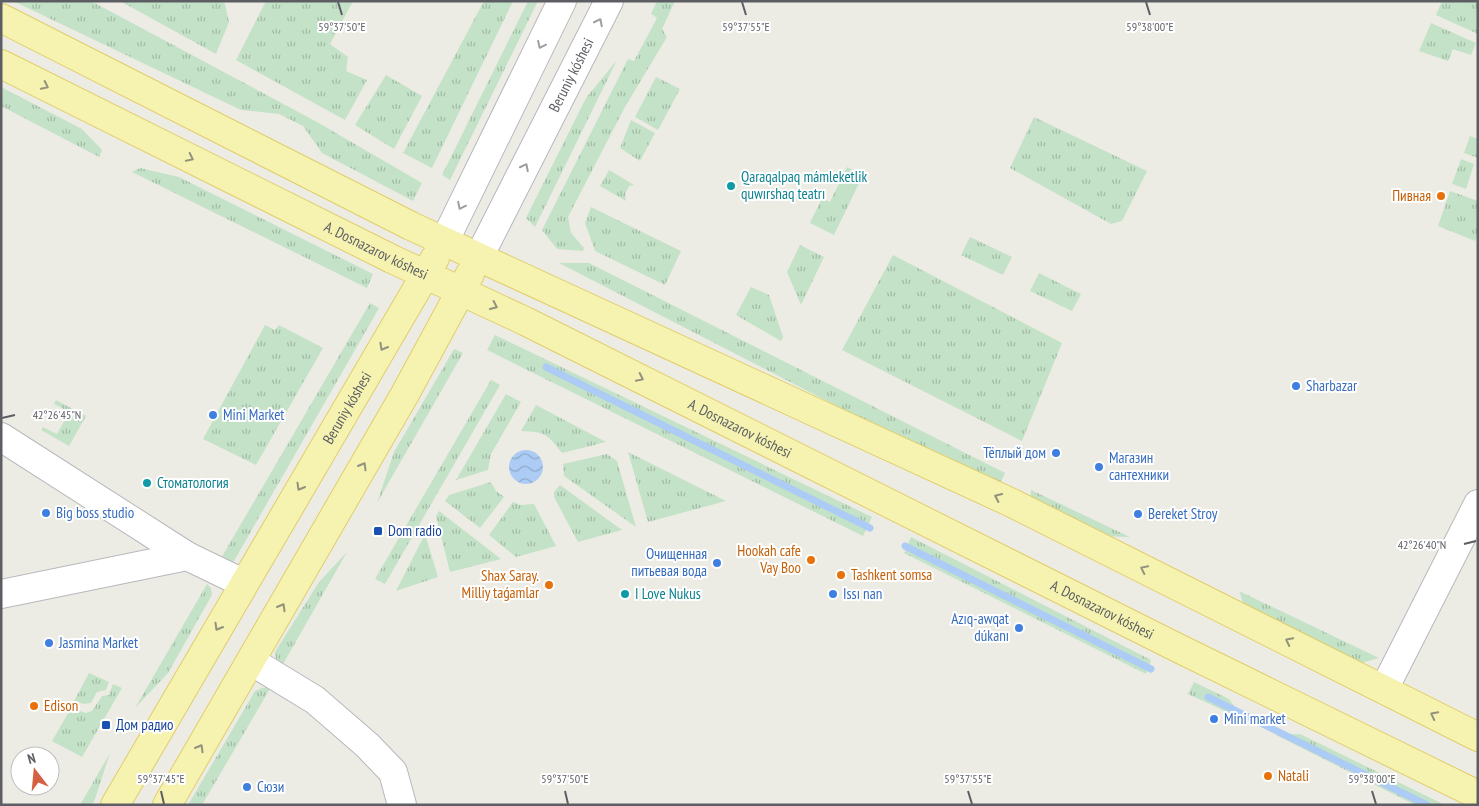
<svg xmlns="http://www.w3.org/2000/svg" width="1479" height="806" font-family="'PT Sans Narrow',sans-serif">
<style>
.grass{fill:url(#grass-tufts)}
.water{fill:url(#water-waves)}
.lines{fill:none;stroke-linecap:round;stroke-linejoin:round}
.stream{stroke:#acccf5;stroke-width:7}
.minor-casing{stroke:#b7b8bd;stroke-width:30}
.major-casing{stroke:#e1ce69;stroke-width:30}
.minor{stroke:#fff;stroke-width:28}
.major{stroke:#f6f3b1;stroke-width:28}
.oneway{stroke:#9d9ea1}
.oneway2{stroke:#92927e}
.ticks{fill:none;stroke:#5c5e63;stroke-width:2}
.culture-dot{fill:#0f9aa8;stroke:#fff;stroke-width:2}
.food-dot{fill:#e8710a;stroke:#fff;stroke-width:2}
.shop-dot{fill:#3f7fe0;stroke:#fff;stroke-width:2}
.transit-dot{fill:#1a4fb4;stroke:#fff;stroke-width:2}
.labels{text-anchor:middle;stroke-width:4;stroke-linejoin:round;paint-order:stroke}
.street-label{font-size:15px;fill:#5c5e63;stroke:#fff}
.culture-label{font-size:15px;fill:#0d838f;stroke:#fff;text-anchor:start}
.food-label{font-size:15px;fill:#c56008;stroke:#fff;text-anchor:end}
.shop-label{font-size:15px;fill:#366cbe;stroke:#fff;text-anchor:start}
.transit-label{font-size:15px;fill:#164399;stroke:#fff;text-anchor:start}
.ticks-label{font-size:12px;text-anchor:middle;fill:#5c5e63;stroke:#fff;stroke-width:4;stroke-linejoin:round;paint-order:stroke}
</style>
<defs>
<pattern id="grass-tufts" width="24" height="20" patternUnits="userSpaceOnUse" patternTransform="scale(1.25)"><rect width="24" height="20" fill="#c4e2c7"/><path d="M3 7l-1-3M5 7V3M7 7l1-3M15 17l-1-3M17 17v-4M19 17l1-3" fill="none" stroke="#a2baa5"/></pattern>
<pattern id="water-waves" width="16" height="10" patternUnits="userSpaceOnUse" patternTransform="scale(1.25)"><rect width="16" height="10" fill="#acccf5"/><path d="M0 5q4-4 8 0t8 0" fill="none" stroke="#8fa9ca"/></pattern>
</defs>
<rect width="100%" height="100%" fill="#edece4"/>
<g class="grass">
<path d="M13,1h78l226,121 105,61 -9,18 -91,-48 -19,-27 -24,-12 -38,-4z"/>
<path d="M120,1h101l4,3 4,18 -13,32z"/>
<path d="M266,1h87l-23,43 18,13 -2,14 21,9 -22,40 -109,-60z"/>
<path d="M484,1h29l-81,167 -29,-15z"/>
<path d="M528,1h10l-88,179 -8,-5z"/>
<path d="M657,1h18l-13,28 5,8 -42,70 -57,110 3,16 13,15 -1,3 -26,-2 -15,-19 86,-171 6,2 23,-43 -6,-4z"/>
<path d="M1442,1h36v33l-42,-19z"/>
<path d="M1431,23l45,20 -5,12 -18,-6 -5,12 -29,-10z"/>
<path d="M617,60l-82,167 -9,-9 60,-120z"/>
<path d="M386,75l36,21 -28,53 -39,-24z"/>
<path d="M656,77l24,12 -22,41 -23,-13z"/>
<path d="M1,87l81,42 20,21 -3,7 -98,-51z"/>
<path d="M1034,117l113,54 -25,50 -11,3 -101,-56z"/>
<path d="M631,120l24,13 -15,28 -20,-13z"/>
<path d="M1470,136l8,3v19l-14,-5z"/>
<path d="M1461,159l13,5 -8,25 -14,-5z"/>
<path d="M847,167l16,8 -29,60 -24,-12 12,-25 8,4z"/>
<path d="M140,168l39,9 194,97 -6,14 -235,-116z"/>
<path d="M609,170l25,15 -5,1 -4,8 1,7 -26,-15z"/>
<path d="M1450,191l28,10v33l-3,7 -37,-15z"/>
<path d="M591,207l90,44 -16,34 -70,-34 -10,-28z"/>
<path d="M970,237l42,20 -9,18 -42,-20z"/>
<path d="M800,245l24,12 -23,48 -14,-33z"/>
<path d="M893,255l169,88 -40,98 -180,-91z"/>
<path d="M559,263h30l416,210 -7,16z"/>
<path d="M1039,273l42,21 -9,17 -42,-20z"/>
<path d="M751,287l18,8 14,42 -2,4 -45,-26z"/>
<path d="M370,303l9,5 -145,253 -9,5 -8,-1z"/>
<path d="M265,325l10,5 4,-5 44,23 -67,117 -53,-26z"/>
<path d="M495,335l377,182 -9,19 -376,-186z"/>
<path d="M454,349l9,4 -86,150 17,-51z"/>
<path d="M491,380l9,5 -115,199 -10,-5z"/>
<path d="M506,394l15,8 -30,52 -3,16 -32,10z"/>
<path d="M56,400l30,16 -17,30 -28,-16 2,-3 14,7 12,-22 -15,-8z"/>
<path d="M536,405l70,37 -44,11c-15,-19 -16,-21 -41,-22z"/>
<path d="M628,452l98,49 -78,21z"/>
<path d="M607,454l10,7 19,66 -72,-51 -1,-12z"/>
<path d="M491,482l5,9 8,6 -24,31 -35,-27 4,-6z"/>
<path d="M560,485l62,45 -44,12 -24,-45v-5z"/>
<path d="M1031,490l99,47 -37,-1 -63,-34z"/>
<path d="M513,502l7,3 14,-1 22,42 -40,11 -27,-22z"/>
<path d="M439,511l62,48 -51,13 -14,-56z"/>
<path d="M425,534l13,43 -42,14z"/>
<path d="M911,537l240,123 -5,14 -242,-121z"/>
<path d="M347,552l-65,114 -6,-6 -1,-8 44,-70z"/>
<path d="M207,584l4,4 1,7 -44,78 -33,35z"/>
<path d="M1239,591l140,67 -21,6 -113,-56z"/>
<path d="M89,673l20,9 -3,8 -9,2 -6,11 -7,1 -10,-3z"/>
<path d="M1194,682l35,17 15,21 -56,-26z"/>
<path d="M113,684l9,4 -40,69 -30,-16 19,-33 15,5 6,-2 10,-15 7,-1z"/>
<path d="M271,687l-69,118h-14l67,-114 7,-3z"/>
<path d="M1299,734h1l145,71h-30l-139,-70z"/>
<path d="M110,753l-15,46 -3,6h-12z"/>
</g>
<circle class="water" cx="526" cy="467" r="17"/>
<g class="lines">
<g class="stream">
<path d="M546,367l324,161"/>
<path d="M905,546l246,123"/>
<path d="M1208,697l219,108"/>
</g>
<defs>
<g id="minor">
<path d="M445,240l117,-239"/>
<path id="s1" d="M479,257l130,-256"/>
<path d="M1,437l186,119"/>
<path d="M1,594l186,-38 56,27"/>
<path d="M251,661l64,39 52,45 26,27 9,33"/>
<path d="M1384,689l94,-185"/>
</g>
<g id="major">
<path d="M1,18l410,208 601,277 466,234"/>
<path id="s2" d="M1,64l391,195 133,62 653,327 300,147"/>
<path id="s3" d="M115,805l320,-547"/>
<path d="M167,805l238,-411 65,-120"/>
</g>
</defs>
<use href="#minor" class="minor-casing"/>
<use href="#major" class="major-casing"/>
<use href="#minor" class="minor"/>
<use href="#major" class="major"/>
</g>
<defs><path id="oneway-chevron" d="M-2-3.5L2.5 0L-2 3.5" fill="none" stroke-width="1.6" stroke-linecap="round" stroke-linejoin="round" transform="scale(1.25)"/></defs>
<g class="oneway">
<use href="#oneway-chevron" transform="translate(599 22) rotate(-63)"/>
<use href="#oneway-chevron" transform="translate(541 45) rotate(116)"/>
<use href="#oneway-chevron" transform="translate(525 167) rotate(-63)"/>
<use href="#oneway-chevron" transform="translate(461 206) rotate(116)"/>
</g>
<g class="oneway2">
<use href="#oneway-chevron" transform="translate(45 86) rotate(26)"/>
<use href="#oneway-chevron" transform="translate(190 158) rotate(26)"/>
<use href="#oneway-chevron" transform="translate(494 306) rotate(25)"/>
<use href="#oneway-chevron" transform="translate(383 347) rotate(120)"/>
<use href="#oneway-chevron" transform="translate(640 378) rotate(26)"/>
<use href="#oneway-chevron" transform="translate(363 466) rotate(-60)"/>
<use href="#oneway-chevron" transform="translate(300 487) rotate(120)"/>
<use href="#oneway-chevron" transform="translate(998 497) rotate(-155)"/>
<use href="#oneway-chevron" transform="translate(1144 569) rotate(-154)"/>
<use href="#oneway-chevron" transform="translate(282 607) rotate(-60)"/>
<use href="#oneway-chevron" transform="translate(218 627) rotate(120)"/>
<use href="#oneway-chevron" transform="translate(1289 641) rotate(-153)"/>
<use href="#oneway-chevron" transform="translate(1434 715) rotate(-153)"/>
<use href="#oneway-chevron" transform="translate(200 748) rotate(-60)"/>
</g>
<path class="ticks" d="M338,2l4,13M742,2l4,13M1146,2l4,13M2,418l13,-3M1464,544l12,-3M161,791l3,13M565,791l3,13M968,791l4,13M1372,791l4,13"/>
<g class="culture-dot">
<circle cx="731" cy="186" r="5"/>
<circle cx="147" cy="483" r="5"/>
<circle cx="625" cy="594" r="5"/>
</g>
<g class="food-dot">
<circle cx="1441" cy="196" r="5"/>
<circle cx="811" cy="560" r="5"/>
<circle cx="841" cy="575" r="5"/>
<circle cx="549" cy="585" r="5"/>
<circle cx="34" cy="706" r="5"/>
<circle cx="1268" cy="776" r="5"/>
</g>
<g class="shop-dot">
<circle cx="1296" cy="386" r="5"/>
<circle cx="213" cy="415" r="5"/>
<circle cx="1056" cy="453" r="5"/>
<circle cx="1099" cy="467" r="5"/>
<circle cx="46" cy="513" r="5"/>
<circle cx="1138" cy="514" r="5"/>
<circle cx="717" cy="563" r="5"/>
<circle cx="833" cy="594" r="5"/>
<circle cx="1019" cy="628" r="5"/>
<circle cx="49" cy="643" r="5"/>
<circle cx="1214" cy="719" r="5"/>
<circle cx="247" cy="787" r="5"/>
</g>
<g class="transit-dot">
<rect x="373" y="526" width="10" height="10" rx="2.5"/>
<rect x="101" y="720" width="10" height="10" rx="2.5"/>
</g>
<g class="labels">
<g class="street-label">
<text dy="5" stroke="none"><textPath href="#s1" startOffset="204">Beruniy kóshesi</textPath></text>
<text dy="5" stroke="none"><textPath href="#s2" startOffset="419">A. Dosnazarov kóshesi</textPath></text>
<text dy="5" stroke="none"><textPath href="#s3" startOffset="460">Beruniy kóshesi</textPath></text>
<text dy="5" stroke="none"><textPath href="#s2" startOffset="824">A. Dosnazarov kóshesi</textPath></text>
<text dy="5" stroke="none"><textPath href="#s2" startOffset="1229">A. Dosnazarov kóshesi</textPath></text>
</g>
<g class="culture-label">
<text x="741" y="182">Qaraqalpaq mámleketlik<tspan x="741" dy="17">quwırshaq teatrı</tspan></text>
<text x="157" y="488">Стоматология</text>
<text x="635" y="599">I Love Nukus</text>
</g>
<g class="food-label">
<text x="1431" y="201">Пивная</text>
<text x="801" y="556">Hookah cafe<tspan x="801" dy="17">Vay Boo</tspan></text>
<text x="851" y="580" text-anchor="start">Tashkent somsa</text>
<text x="539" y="581">Shax Saray.<tspan x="539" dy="17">Milliy taǵamlar</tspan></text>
<text x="44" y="711" text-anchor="start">Edison</text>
<text x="1278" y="781" text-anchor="start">Natali</text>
</g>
<g class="shop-label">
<text x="1306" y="391">Sharbazar</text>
<text x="223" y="420">Mini Market</text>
<text x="1046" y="458" text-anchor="end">Тёплый дом</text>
<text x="1109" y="463">Магазин<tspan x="1109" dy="17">сантехники</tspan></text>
<text x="56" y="518">Big boss studio</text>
<text x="1148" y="519">Bereket Stroy</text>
<text x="707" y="559" text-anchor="end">Очищенная<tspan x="707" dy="17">питьевая вода</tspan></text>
<text x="843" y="599">Issı nan</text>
<text x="1009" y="624" text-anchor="end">Azıq-awqat<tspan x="1009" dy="17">dúkanı</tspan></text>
<text x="59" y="648">Jasmina Market</text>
<text x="1224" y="724">Mini market</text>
<text x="257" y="792">Сюзи</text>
</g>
<g class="transit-label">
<text x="388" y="536">Dom radio</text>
<text x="116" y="730">Дом радио</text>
</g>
</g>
<g class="ticks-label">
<text x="342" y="31">59°37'50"E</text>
<text x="746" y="31">59°37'55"E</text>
<text x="1150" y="31">59°38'00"E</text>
<text x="57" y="419">42°26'45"N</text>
<text x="1422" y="549">42°26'40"N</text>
<text x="161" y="783">59°37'45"E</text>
<text x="565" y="783">59°37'50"E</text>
<text x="968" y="783">59°37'55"E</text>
<text x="1372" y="783">59°38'00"E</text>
</g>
<rect width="1479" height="806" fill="none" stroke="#5c5e63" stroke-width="5"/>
<g transform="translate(35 771) rotate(344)"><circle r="24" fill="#ffffff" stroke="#bebfc1"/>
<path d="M0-4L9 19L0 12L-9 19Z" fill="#d56042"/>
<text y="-8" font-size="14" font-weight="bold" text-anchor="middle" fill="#5c5e63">N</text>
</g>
</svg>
